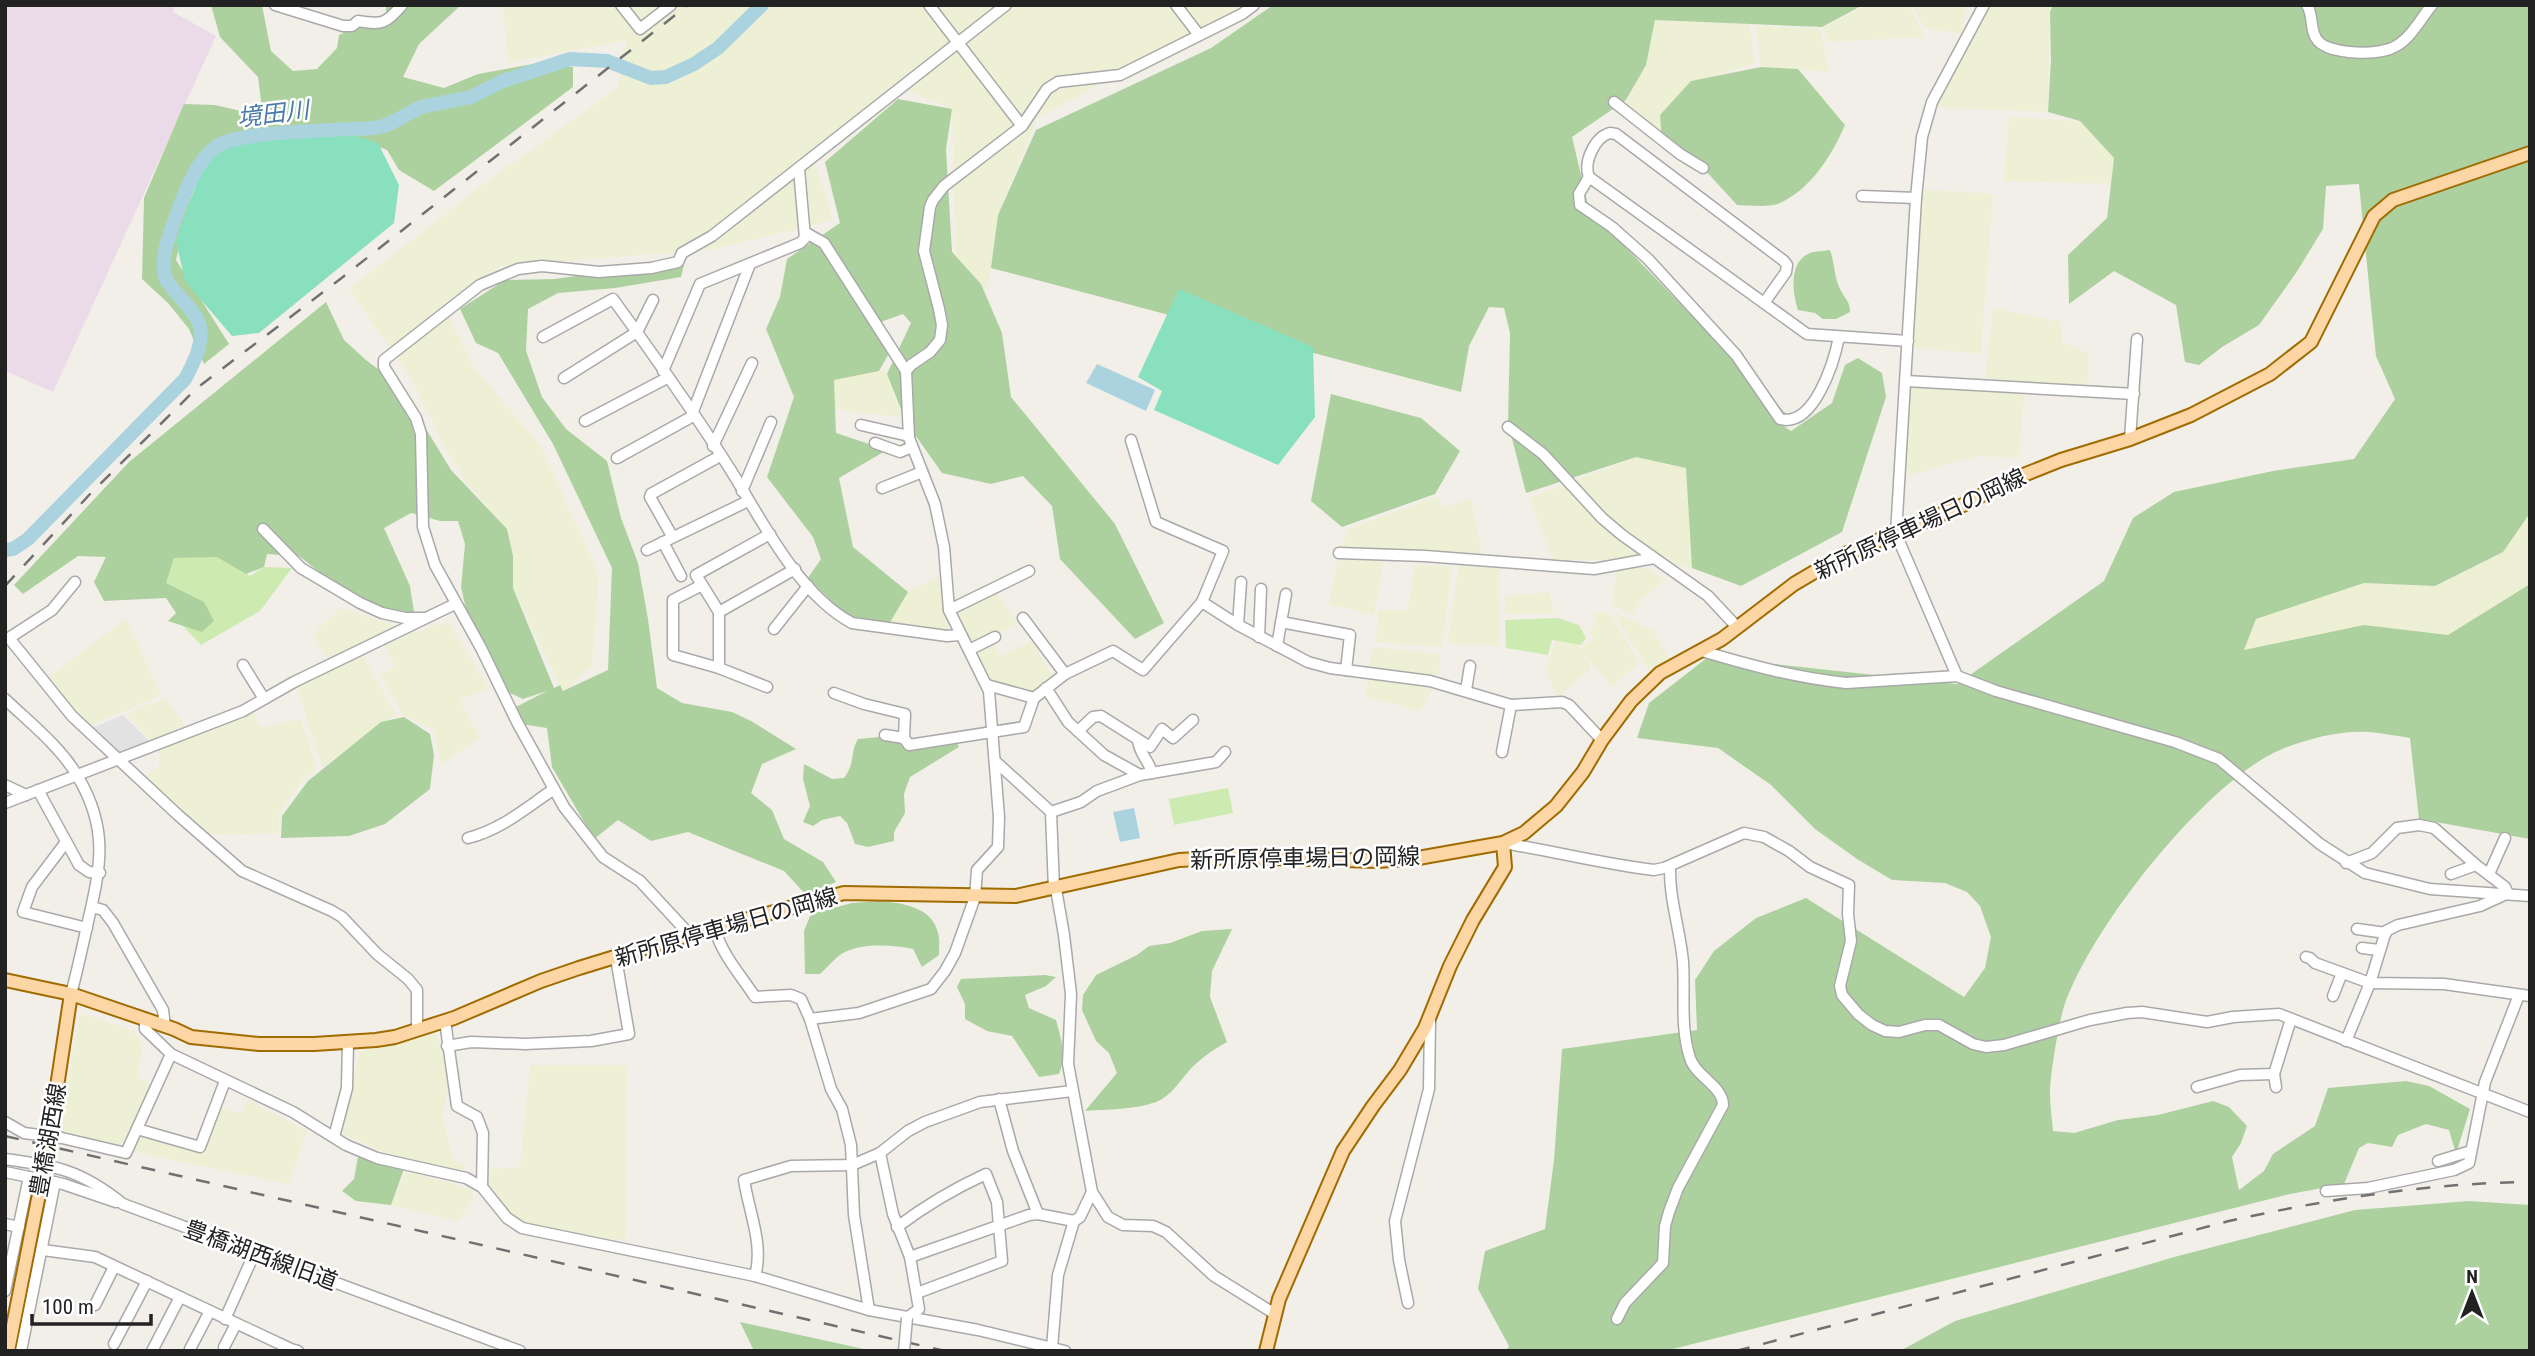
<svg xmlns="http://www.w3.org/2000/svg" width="2535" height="1356" font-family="'Roboto Condensed','Noto Sans JP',sans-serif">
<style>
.industrial{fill:#ebdbe8}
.farmland{fill:#eef0d5}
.grass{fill:#cdebb0}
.forest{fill:#add19e}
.pitch{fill:#88e0be}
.parking{fill:#e2e2e2}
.water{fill:#aad3df}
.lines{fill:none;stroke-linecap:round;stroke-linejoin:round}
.river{stroke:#aad3df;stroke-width:14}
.minor-casing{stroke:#a9a9a9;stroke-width:13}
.major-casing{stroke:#a06b00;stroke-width:16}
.minor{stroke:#fff;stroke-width:10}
.major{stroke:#fcd6a4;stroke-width:12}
.rail{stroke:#707070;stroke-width:2.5;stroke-dasharray:14 14;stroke-linecap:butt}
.minor-bridge-casing{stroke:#a9a9a9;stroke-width:13;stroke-linecap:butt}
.major-bridge-casing{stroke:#a06b00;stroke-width:16;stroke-linecap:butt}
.minor-bridge{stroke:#fff;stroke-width:10}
.major-bridge{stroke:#fcd6a4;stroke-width:12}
.labels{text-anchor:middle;stroke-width:5;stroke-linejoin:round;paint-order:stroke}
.street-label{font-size:23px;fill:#222;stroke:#fff}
.water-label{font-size:24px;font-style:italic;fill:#4a7aab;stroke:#fff}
</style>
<rect width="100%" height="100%" fill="#f2efe9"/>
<path class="industrial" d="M5,5h170l-2,7 43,24 -163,356 -48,-21z"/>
<g class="farmland">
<path d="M503,5h748l-62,30 -152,84 -39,96 -10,76 -32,-35 -4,-147 -50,-20 -89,67 20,64 -118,29 -214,17 -58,38 31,63 67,80 58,128 -7,91 -29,26 -50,-104 -10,-63 -39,-46 -21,-35 -33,-67 -61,-88 132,-103 136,-98 9,-48 -118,23z"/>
<path d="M1868,5h41l15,32 -95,5 -7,-14z"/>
<path d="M1912,5h54l-4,29 -38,-6z"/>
<path d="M1988,5h66l-4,7 -2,100 -118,-5z"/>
<path d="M1655,20l95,4 4,40 -65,19 -27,57 -38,-33 23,-46z"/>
<path d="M1756,26l64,3 9,43 -68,-5z"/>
<path d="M2009,117l71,4 34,36 -3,27 -107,-3z"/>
<path d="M1921,189l72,5 -12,160 -73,-7z"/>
<path d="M1993,308l69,14v20l27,11 -2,34 -102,-9z"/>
<path d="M879,371l7,1 15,42 -2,3 -65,-8v-29z"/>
<path d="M1906,381l118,11 -5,66 -42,-2 -77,22z"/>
<path d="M1636,457l51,11 5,100 -48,-8h-91l-24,-62z"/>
<path d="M1438,496l5,12 28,-9 12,59 -98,-3 -11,60 -45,-11 10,-51 9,-24z"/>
<path d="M2530,513v71l-82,51 -84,-10 -121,26 13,-32 108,-36 64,3 75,-34z"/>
<path d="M1415,565l37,1 -10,81 -66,-5 2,-32 29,1z"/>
<path d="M1458,566l41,2 1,78 -52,-3z"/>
<path d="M1616,568h32l17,13 -26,21 -5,13 -21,-9z"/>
<path d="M944,573l4,58 -59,-7 19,-32z"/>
<path d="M994,590l24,34 -48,22 -15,-34z"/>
<path d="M1550,592l4,21 -49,1v-18z"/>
<path d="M340,608l55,18 -65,36 -18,-27z"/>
<path d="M1609,612l30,51 -27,24 -29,-34 8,16 -34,29 -11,-28 9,-29 22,3 3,5 13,-11 -3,-10 7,-3 -5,-11z"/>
<path d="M1614,613l39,17 17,31 -21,10z"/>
<path d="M126,618l35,77 -72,31 -42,-47z"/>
<path d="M448,621l41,68 -29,11 20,37 -39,28 -7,-35 -31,-15 -23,-40 15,-8 -12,-24z"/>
<path d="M992,641l8,15 32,-15 23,39 -22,17 -42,-14 -19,-33z"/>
<path d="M1373,647l68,7 -4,28 -17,29 -55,-15z"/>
<path d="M361,653l35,62 -74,52 -26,-81z"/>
<path d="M165,698l22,31 -35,12 -26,-27z"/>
<path d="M253,710l7,17 41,-8 16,50 -15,12 -23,33v19l-69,2 -67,-59 16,-9v-19z"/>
<path d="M80,1013l54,18 9,16 -6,30 14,7 -27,63 -65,-17z"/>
<path d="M435,1028l15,55 -8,31 11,45 13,7 -4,8 -62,-15 -58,-25 17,-82z"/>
<path d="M530,1065h97l-2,176 -102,-16 -16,-7 -25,-31v-17l38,-3z"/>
<path d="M248,1100l59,31 -19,53 -154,-32 5,-16 64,14 19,-41 19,4z"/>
<path d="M406,1172l45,11 21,8 1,9 -15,21 -67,-16z"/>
</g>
<g class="grass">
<path d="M220,556l30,20 14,-9 28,1 -32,43 -59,34 -19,-20 22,5 10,-9 -51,-39 11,-24z"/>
<path d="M1558,618l21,7 7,13 -5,7 -29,-5 -4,15 -42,-7 -1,-28z"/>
<path d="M1228,788l5,25 -59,12 -5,-26z"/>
</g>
<g class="forest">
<path d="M211,5h51l9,46 22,20 24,-2 20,-21 2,-13 47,-22v-8h75l-42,39 -16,33 41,11 34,-14 55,-10 40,3v20l-139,104 -35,-21 -12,-20 -49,-19 -100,7 -39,28 -23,94 53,84 -25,20 -15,-35 -21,-26 -26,-24 2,-81 40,-94 31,1 48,11 -5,-39 -38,-40z"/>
<path d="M1273,5h590l-41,22 -167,-7 -9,45 -20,35 -54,37 17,72 201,209 -8,7 9,6 41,-28 13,-38 13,-7 24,15 4,24 -44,135 -101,54 -49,-18 -6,-100 -50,-11 -110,36 -18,-70 2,-90 -6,-25 -15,-1 -20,39 -8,46 -470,-124 7,-53 38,-85 175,-82z"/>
<path d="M2053,5h477v508l-27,39 -68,34 -71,-3 -108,36 -12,31 120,-25 84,10 82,-51v255l-111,-20 -9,-81c-13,-2 -28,-5 -42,-6 -27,-2 -62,7 -88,18 -75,32 -193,182 -217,260 -5,18 -13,65 -13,84 0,12 2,24 3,37l21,2 44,-13 40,-5 55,-14 16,6 18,19 -6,17 -9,14 7,33 25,-19 9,-17 42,-28 13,-38 78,-7 23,5 41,23 -14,45 -7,-24 -23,-6 -28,11 -6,12 -24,-4 -9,5 -15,36 -54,10 -625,157h-159l3,-5 -31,-57 7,-38 60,-22 9,-69 8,-111 135,-19 -2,-50 19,-29 42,-33 50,-20 158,99 21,-29 6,-31 -11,-31 -13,-14 -22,-9 -53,-3 -35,-21 -42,-30 -44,-44 -53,-37 -81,-10 12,-35 59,-46 249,27 147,-103 29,-63 41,-26 99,-21 81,-12 41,-60 -19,-43 -17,-172 -33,2 -3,43 -27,44 -37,52 -37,22 -23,18 -14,-3 -9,-57 -62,-34 -45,33 -1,-49 39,-37 7,-60 -34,-37 -32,-9 3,-52 -1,-48z"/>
<path d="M1761,67l37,2 47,56c-13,30 -34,64 -65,78 -11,5 -31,2 -43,2l-34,-37 -41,-28 -2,-25 31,-34z"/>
<path d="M898,99l54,10 -6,40 6,103 29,32 21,49 9,64 104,127 49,99 -29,16 -75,-80 -8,-53 -29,-30 -32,8 -49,-11 -36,-51 -19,-48 24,-51 -8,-9 -25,9 14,25 -13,23 -45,9 2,53 51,17 -48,28 14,69 55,45 -19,32 -31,-4 -15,-8 -35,-34 13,-19 -8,-22 -46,-60 27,-80 -28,-68 14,-32 7,-38 53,-36 -15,-61z"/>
<path d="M1830,250c5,14 4,28 11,41 5,9 9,11 9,21l-14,7h-13l-8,-6 -17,-3c-6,-18 -10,-51 15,-58 5,-1 12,-1 17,-2z"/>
<path d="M685,260l-4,17 -66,11 -57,5 -30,16 -2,42 16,46 24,32 41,32 14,57 17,45 10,56 9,69 25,15 50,9 19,9 45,28 -34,15 -11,29 21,17 12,29 39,23 13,20 -30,13 -22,-24 -96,-39 -37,9 -33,-21 -24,19 -42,-72 -5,-39 -26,-4 -9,-15 35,-18 -24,8 -13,-6 -42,-75 -7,-31 4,-43 -7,-23h-18l-29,-8 -27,15 26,58 4,26h-16l-37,-13 -39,-25 -23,-18 -32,-2 -3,13 -18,7 -29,-17 -43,1 -8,25 38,19 10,19 -12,11 -34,-11 8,-8 -10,-15 -62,3 -10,-19 12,-25 -28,-1 -55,38 -9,-9 115,-123 197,-160 18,38 22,20 34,26 51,84 56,59 6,27v32l41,100 6,-3 3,6 45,-21 4,-102 -59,-124 -55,-91 -22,-10 -16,-34 45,-29 50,-1z"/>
<path d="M1331,394l90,24 39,33 -25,43 -93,33 -31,-26z"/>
<path d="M404,717l26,17 4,21 -4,34 -45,35 -36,12 -68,2 1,-22 26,-35 73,-59z"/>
<path d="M880,737l34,3 40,-3 5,10 -49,30 -6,17 1,19 -11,19v9l-26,6 -13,-3 -8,-21 -7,-7 -18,4 -9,6 -10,-4 7,-16 -7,-27 1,-15 28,15 12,-1c12,-16 5,-23 14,-39z"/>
<path d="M879,901c22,2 53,5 59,32 2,6 1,15 1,22l-17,12 -9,-18c-20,-4 -49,-6 -68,3 -9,4 -18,16 -25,22h-15l-1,-43 7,-17 41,-11z"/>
<path d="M1232,929l-20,42 -2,26 17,45c-14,8 -28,17 -39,30 -10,11 -17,24 -32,30 -21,8 -48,7 -71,9l32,-38 -8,-20 -13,-12 -14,-31 1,-15 13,-20 41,-20 12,-9 21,-3 32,-12z"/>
<path d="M1045,975l11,2 -10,9 -21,9 4,13 27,12c5,19 11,35 3,54l-20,3 -27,-41 -25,-5 -22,-12v-15l-8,-17 4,-8z"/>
<path d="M358,1157l46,12 -13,36 -35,-4 -14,-10 12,-12z"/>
<path d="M2469,1201l61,4v146h-630l55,-30 223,-65 177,-46z"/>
<path d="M740,1322l133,29h-119z"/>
</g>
<g class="pitch">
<path d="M347,133l31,10 21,42 -5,38 -135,110 -27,3 -47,-55 -9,-40 26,-73 26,-23 53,-11z"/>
<path d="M1179,289l134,58 2,70 -37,48 -124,-55 8,-19 -24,-14z"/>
</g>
<path class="parking" d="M123,715l27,27 -31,11 -27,-25z"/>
<g class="water">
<path d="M1097,364l58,26 -9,21 -60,-28z"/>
<path d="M1134,808l6,30 -20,4 -7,-30z"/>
</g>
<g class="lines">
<path class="river" d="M5,550l8,-1 15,-10 157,-160c8,-14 20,-39 14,-56 -3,-8 -13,-19 -19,-26 -6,-7 -12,-12 -15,-21 -6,-19 6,-44 12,-62 8,-23 20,-54 40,-68 20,-15 127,-16 158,-18l12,-3 34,-18 50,-10 32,-16 67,-22 37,2 44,17 15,-1 28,-13 24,-16 44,-43"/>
<defs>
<g id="minor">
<path d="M275,5l68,21h9l6,-5c24,4 28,3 44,-16"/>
<path d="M621,5l19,24 31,-24"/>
<path d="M929,5l93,121"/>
<path d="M1176,5l23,30"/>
<path d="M2307,5c7,11 2,26 11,36 13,14 62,15 78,5 15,-8 25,-28 36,-41"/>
<path d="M1614,102l66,52 23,14"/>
<path d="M1589,177c-6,-15 6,-40 21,-44l6,1 168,127 3,4 -1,7 -22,31"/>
<path d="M1862,196l54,2"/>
<path d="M806,233l18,10 82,128"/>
<path d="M543,337l70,-38c42,58 84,117 122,178 29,48 65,118 117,146l95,13 14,-1"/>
<path d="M1839,337c-5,25 -25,91 -59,82l-44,-64 -88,-96 -36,-32 -32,-22 -1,-11 10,-17 218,157 101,7"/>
<path d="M663,371l37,-87 100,-41 5,-5 -6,-69"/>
<path d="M564,378l73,-46 16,-32"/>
<path d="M1906,381l228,13"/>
<path d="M692,414l58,-150"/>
<path d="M585,421l82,-43"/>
<path d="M861,425l48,11"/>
<path d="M1508,427l35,27 59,64 20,17 86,61 29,31"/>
<path d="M2130,439l7,-100"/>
<path d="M1131,440l25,82 67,29 -21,51 36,23"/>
<path d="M875,443l25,9 12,-5"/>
<path d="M713,446l39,-83"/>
<path d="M617,458l76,-42"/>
<path d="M882,488l40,-16"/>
<path d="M742,491l29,-69"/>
<path d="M263,529l38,39 59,35 22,10 23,5h20"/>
<path d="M770,534l-74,41 23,37 76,-43"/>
<path d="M672,536l-22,-39 1,-3 69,-38"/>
<path d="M663,542l18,34"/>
<path d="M647,550l101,-49"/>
<path d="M1339,553l86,3 169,13 60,-11"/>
<path d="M75,582l-23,28 -43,28 63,78 106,99 64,56 90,40 10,6 35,37 31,25 9,11v40"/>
<path d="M1241,582l-3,43 70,37 22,6 100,13 81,24 51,-3 7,3 33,35"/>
<path d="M702,585l-29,15v55l46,13"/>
<path d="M949,610l80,-39"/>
<path d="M719,612v56l48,19"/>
<path d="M1023,618l42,56"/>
<path d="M1281,622l69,13 -4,35"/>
<path d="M774,629l34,-43"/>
<path d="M1259,637l2,-48"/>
<path d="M1277,646l9,-52"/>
<path d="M969,650l26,-13"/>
<path d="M1702,651c47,14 95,27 144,32l111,-7 39,15 179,51 44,17 101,85 45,29 65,16 100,7"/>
<path d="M243,665l21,34"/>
<path d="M1957,676l-61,-142 20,-336 6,-61 10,-35 52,-97"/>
<path d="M987,685l47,13 31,-24 48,-23 30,19 59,-68"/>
<path d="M1046,688l22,34 36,33 36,20 76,-13 9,-10"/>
<path d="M1466,690l4,-24"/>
<path d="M834,693l30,11 41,10 -1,24 5,7 115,-18 10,-29"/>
<path d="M5,699c25,24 56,48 73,78 32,54 22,92 9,149 -5,23 -10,46 -16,68"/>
<path d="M1078,731l15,-14 8,-1 49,31 12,-18 11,9 20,-18"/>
<path d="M885,735l19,3"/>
<path d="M1138,740c1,14 11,20 14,33"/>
<path d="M1502,752l9,-47"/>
<path d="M995,761l56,51"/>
<path d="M5,785l21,10"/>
<path d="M38,790l41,75 10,7 11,1"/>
<path d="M5,803l238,-92 51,-29 161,-78"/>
<path d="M468,838c33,-8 58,-30 86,-49"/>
<path d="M66,842l-34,45 -9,25 64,16"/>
<path d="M1503,843c51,8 100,21 151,27l10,-2 80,-35 20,4 25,14 21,16 39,18 -1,29 3,27 -11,45 2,9 16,19 14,11 13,6 14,1 26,-7h14l34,19 13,3 18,-2 86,-25 37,-7 15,-1 65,10 26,-5 46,-3 251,98"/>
<path d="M2346,863l26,-10 25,-25 22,-3 15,3 42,37 29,22 3,7"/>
<path d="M2451,874l25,-9"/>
<path d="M2489,874l16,-36"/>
<path d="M1054,889l-3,-77 30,-10 16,-11 43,-16"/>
<path d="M1056,889l8,46 7,59 -3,70 24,128 16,25 15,8 30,1 13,6 48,44 61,38"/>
<path d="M92,907l11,3 10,13 50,87 2,16"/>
<path d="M2357,929l29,4"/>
<path d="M715,930c8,26 25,44 40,67l36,-2 10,4 9,20 21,70 11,20 9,36 3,70 15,95"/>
<path d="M690,935l-50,-54 -37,-24 -39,-50 -47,-85 -36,-74 -46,-83 -12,-38 -2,-93 -5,-16 -32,-51v-7l96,-75 38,-16 24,-3 57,6 52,-4 27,-6 4,-9 30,-17 294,-231"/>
<path d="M2362,948l17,2"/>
<path d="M2306,957l4,1 5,5 55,20 74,1 86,12"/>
<path d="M2333,996l9,-23"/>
<path d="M145,1019v10l26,25 122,58 53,33 31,13 89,20 16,9 25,31 15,10 233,48 114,34 109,20 87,21"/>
<path d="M810,1019l49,-6 72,-24 14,-18 10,-18 20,-56 2,-27 21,-23 1,-30 -10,-126 -40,-81 -5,-63 -9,-43 -26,-66 -3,-67 5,-6 19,-13 10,-12 2,-15 -3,-16 -15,-58 6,-44 3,-7 11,-14 78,-60 25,-37 11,-7 62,-7 122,-61 12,-9"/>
<path d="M445,1021l12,85 20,11 6,16 -1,54"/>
<path d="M2346,1041l24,-58 16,-52 12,-6 82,-19 24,-11"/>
<path d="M447,1046l24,-4 54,2 66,-3 38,-7 -13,-76"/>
<path d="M2274,1074l2,13"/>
<path d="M2197,1087l43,-12 34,-1 17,-55"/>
<path d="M999,1099l14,52 25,63"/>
<path d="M5,1122l19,11 38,5 64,15 45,-99"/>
<path d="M137,1129l63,18 25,-66"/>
<path d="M334,1137l13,-49 1,-46"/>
<path d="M880,1153l13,61 17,43 9,52 -12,9"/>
<path d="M5,1159c52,7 76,11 118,45l397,147"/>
<path d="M2438,1161l33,-10"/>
<path d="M5,1172l58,12 53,18"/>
<path d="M2326,1191l42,-3 86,-18 15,-7 16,-81 34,-87"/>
<path d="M5,1224l14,3"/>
<path d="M897,1227c28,-21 56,-38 89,-53l11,28 5,59 -85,32"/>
<path d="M43,1250l52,7 196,92 7,2"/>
<path d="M910,1257l119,-42 9,-1 36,7"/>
<path d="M755,1276c9,-31 -6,-64 -11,-96l47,-14 61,-1 28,-12 28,-22 17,-9 55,-20 92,-11"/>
<path d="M5,1291l24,-114"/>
<path d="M1408,1303l-9,-43 -4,-39 34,-132 1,-68"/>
<path d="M95,1305l19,-38"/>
<path d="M225,1319l30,-67"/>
<path d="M1617,1319l8,-16 38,-40 2,-37 4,-14 9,-24 45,-83c0,-19 -28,-29 -33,-47 -10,-30 -5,-65 -7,-96 -3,-33 -14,-63 -13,-96"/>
<path d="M114,1344l33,-63"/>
<path d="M224,1347l12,-23"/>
<path d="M1052,1348l6,-73 16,-54 6,-4 12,-25"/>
<path d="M190,1349l20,-38"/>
<path d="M21,1351l34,-169"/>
<path d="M152,1351l28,-54"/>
</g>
<g id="major">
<path d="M5,980l66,14 103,35 17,8 68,7h55l62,-4 19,-3 59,-19 87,-37 38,-13 88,-27 177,-48 172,3 163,-36 58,-3 141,4 40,-3 85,-15 21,-10 32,-27 27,-34 19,-32 29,-39 29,-28 62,-34 72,-55 49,-29 118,-49 50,-26 50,-20 69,-21 61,-24 79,-41 41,-32 63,-126 19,-16 137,-47"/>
<path d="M50,1133l21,-139"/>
<path d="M8,1351l32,-162"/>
<path d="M1266,1351l13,-52 64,-148 30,-45 27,-36 25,-42 25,-62 23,-46 32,-53 -2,-24"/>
</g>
</defs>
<use href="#minor" class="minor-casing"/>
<use href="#major" class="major-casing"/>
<use href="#minor" class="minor"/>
<use href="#major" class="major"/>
<g class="rail">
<path d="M5,586l86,-93 106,-105 142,-108 349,-275"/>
<path d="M5,1136l940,215"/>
<path d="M1736,1351l493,-130c99,-22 199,-38 301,-39"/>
</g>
<defs>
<path id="minor-bridge" d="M904,1351l3,-33"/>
<path id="major-bridge" d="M40,1189l10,-56"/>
</defs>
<use href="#minor-bridge" class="minor-bridge-casing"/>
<use href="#major-bridge" class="major-bridge-casing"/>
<use href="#minor-bridge" class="minor-bridge"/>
<use href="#major-bridge" class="major-bridge"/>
</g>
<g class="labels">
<g class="street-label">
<text transform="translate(1920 524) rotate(-25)" y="8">新所原停車場日の岡線</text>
<text transform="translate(1305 858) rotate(-1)" y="8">新所原停車場日の岡線</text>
<text transform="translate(726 927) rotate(-16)" y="8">新所原停車場日の岡線</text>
<text transform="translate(48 1140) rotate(-80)" y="8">豊橋湖西線</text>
<text transform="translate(261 1255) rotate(20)" y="8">豊橋湖西線旧道</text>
</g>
<g class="water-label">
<text transform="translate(273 114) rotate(-7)" y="8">境田川</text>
</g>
</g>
<rect width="2535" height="1356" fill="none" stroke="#222222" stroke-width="14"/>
<g transform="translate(2472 1293)" stroke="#ffffff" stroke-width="5" paint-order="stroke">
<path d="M0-5L12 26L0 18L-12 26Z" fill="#222222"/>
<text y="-10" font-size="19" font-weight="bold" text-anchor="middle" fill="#222222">N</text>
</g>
<path d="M32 1314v10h119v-10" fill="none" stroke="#222222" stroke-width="3.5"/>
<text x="42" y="1314" font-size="21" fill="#222222" stroke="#ffffff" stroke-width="5" paint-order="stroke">100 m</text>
</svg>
